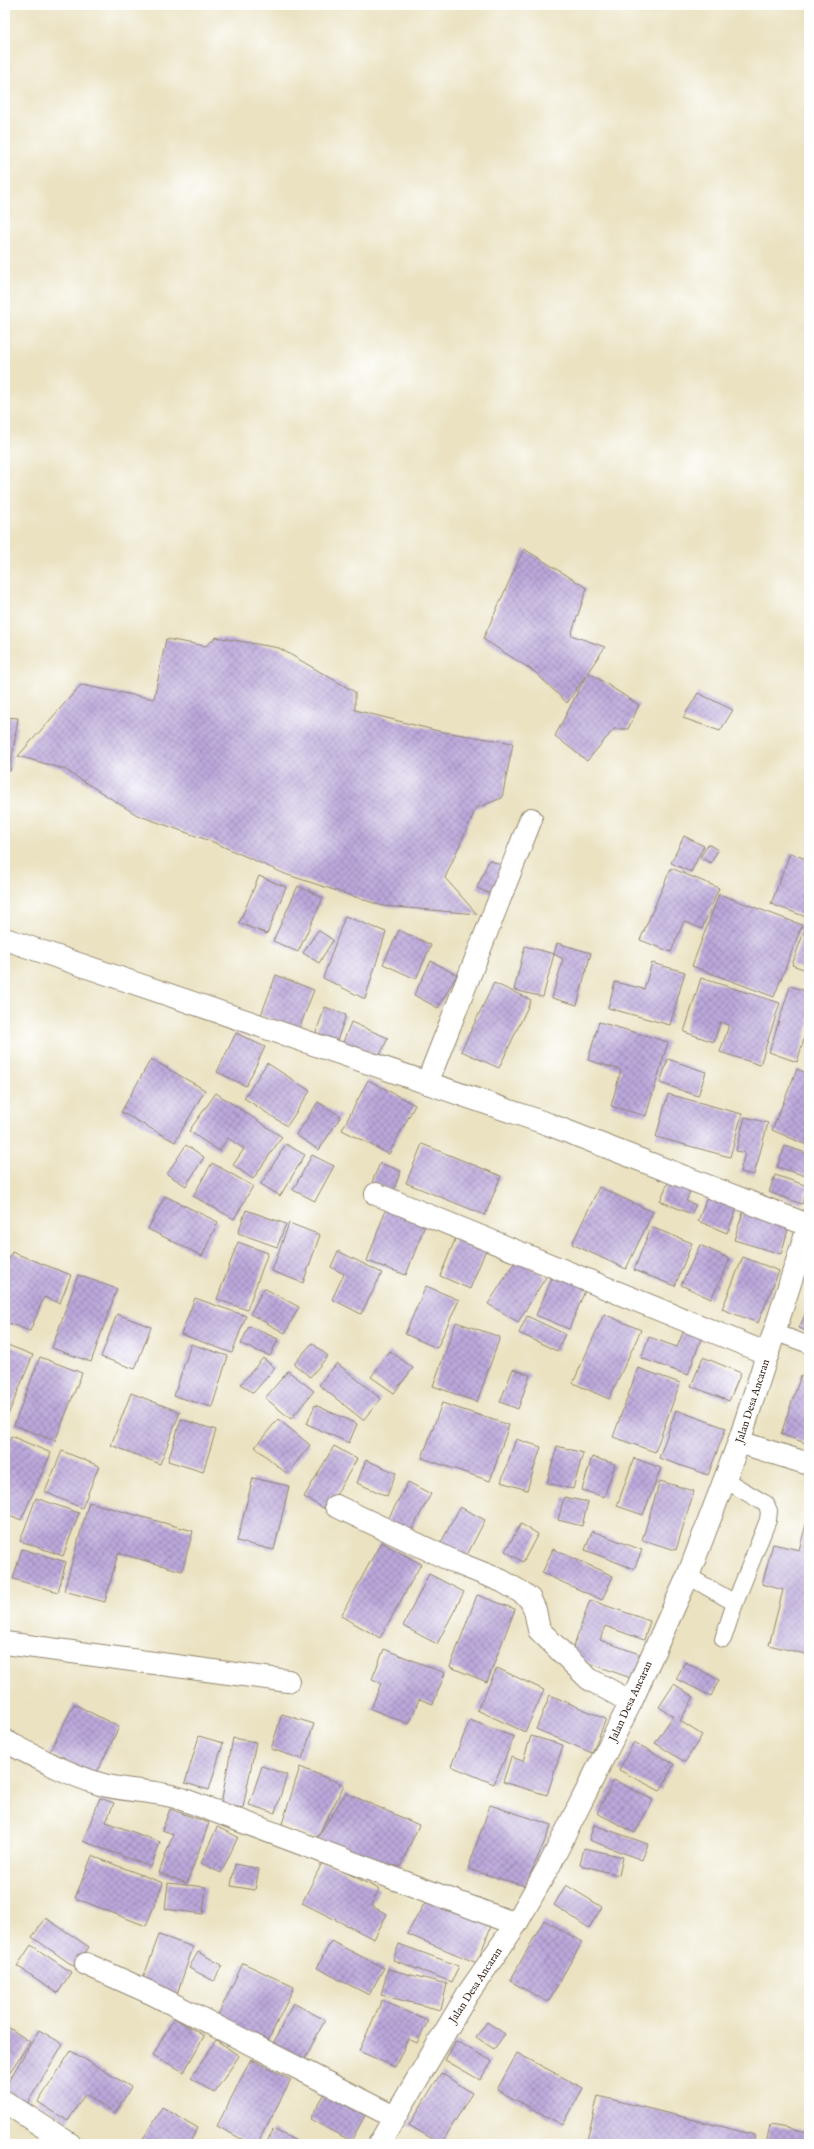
<svg xmlns="http://www.w3.org/2000/svg" width="814" height="2149" font-family="'IM FELL English',serif">
<style>
.building{fill:url(#building-cross-hatch)}
.lines{fill:none;stroke-linecap:round;stroke-linejoin:round}
.service-casing{stroke:#928670;stroke-width:18}
.minor-casing{stroke:#928670;stroke-width:24}
.service{stroke:#fff;stroke-width:16}
.minor{stroke:#fff;stroke-width:22}
.labels{text-anchor:middle;stroke-width:3;stroke-linejoin:round;paint-order:stroke}
.street-label{font-size:11px;fill:#3b2a1e;stroke:#fff}
</style>
<defs>
<pattern id="building-cross-hatch" width="8" height="8" patternUnits="userSpaceOnUse"><rect width="8" height="8" fill="#bba8db"/><path d="M0 0l8 8M0 8l8-8" fill="none" stroke="#9989b1"/></pattern>
</defs>
<rect width="100%" height="100%" fill="#fff"/>
<filter id="ink" filterUnits="userSpaceOnUse"><feTurbulence type="fractalNoise" baseFrequency=".025" numOctaves="2"/><feDisplacementMap in="SourceGraphic" scale="8" xChannelSelector="R" yChannelSelector="G"/><feConvolveMatrix kernelMatrix="1 2 1 2 8 2 1 2 1" color-interpolation-filters="sRGB"/></filter>
<filter id="wash" filterUnits="userSpaceOnUse"><feTurbulence type="fractalNoise" baseFrequency=".012" numOctaves="4" result="noise"/><feDisplacementMap in="SourceGraphic" scale="16" xChannelSelector="R" yChannelSelector="G"/><feGaussianBlur stdDeviation="0.9" result="paint"/><feColorMatrix in="noise" values="0 0 0 0 0 0 0 0 0 0 0 0 0 0 0 0 0 1.4 0 .05"/><feComposite in="paint" operator="in"/></filter>
<g filter="url(#wash)">
<rect width="100%" height="100%" fill="#eae2c1"/>
<g id="blocks">
<g class="building">
<path d="M524,549l63,39 -16,47 34,12 -38,56 -32,-31 -52,-33z"/>
<path d="M216,637l63,11 76,44v18l83,21 75,12 -11,55 -26,10 -31,70 32,36 -94,-8 -98,-32 -72,-32 -76,-27 -73,-46 -46,-13 63,-71 73,14 12,-60 40,7z"/>
<path d="M588,672l51,33 -11,24h-14l-27,32 -32,-25z"/>
<path d="M698,693l35,17 -13,21 -37,-13z"/>
<path d="M5,717l13,1 -8,53h-5z"/>
<path d="M684,836l20,10 -13,26 -20,-9z"/>
<path d="M708,844l10,6 -7,13 -11,-5z"/>
<path d="M790,853l19,7v58l-38,-14z"/>
<path d="M489,860l16,7 -12,28 -16,-7z"/>
<path d="M671,868l48,20 -17,41 -18,-8 -13,31 -31,-12z"/>
<path d="M259,876l27,11 -19,47 -28,-11z"/>
<path d="M298,886l25,12 -25,54 -25,-11z"/>
<path d="M719,894l83,31 -28,72 -82,-31z"/>
<path d="M345,916l41,16 -21,67 -42,-21z"/>
<path d="M806,926l3,1v44l-17,-6z"/>
<path d="M318,930l15,10 -14,23 -16,-10z"/>
<path d="M399,930l32,15 -15,34 -33,-15z"/>
<path d="M557,943l34,10 -14,52 -25,-7 11,-39 -9,-5z"/>
<path d="M525,946l29,8 -11,43 -29,-7z"/>
<path d="M431,961l26,14 -19,33 -24,-13z"/>
<path d="M652,963l33,9 -15,53 -62,-17 7,-26 29,7z"/>
<path d="M276,975l38,15 -15,39 -38,-14z"/>
<path d="M701,978l79,25 -20,62 -40,-13 9,-27 -9,-3 -6,20 -30,-10z"/>
<path d="M494,983l37,17 -32,68 -38,-17z"/>
<path d="M790,986l19,6v31l-12,39 -28,-10z"/>
<path d="M325,1007l21,8 -11,31 -21,-8z"/>
<path d="M351,1022l37,16 -9,19 -36,-15z"/>
<path d="M599,1022l69,20 -22,74 -35,-10 10,-36 -33,-10z"/>
<path d="M236,1033l29,14 -19,39 -29,-14z"/>
<path d="M151,1059l54,31 -30,52 -54,-30z"/>
<path d="M668,1059l38,13 -8,24 -38,-13z"/>
<path d="M267,1063l43,28 -23,35 -43,-28z"/>
<path d="M797,1069l12,5v72l-37,-16z"/>
<path d="M368,1080l47,25 -26,49 -47,-24z"/>
<path d="M216,1093l66,44 -29,42 -20,-14 11,-16 -16,-11 -9,13 -30,-20z"/>
<path d="M668,1094l74,20 -12,43 -74,-20z"/>
<path d="M318,1102l23,14 -22,34 -23,-15z"/>
<path d="M745,1117l23,6 -14,52 -14,-3 5,-19 -9,-2z"/>
<path d="M286,1144l19,11 -25,41 -19,-12z"/>
<path d="M422,1144l79,32 -16,39 -79,-32z"/>
<path d="M186,1145l18,12 -18,29 -19,-12z"/>
<path d="M785,1146l24,8v23l-32,-10z"/>
<path d="M312,1155l22,11 -19,35 -22,-11z"/>
<path d="M212,1163l41,23 -19,33 -41,-23z"/>
<path d="M380,1163l21,8 -8,20 -21,-9z"/>
<path d="M775,1175l33,11 -6,18 -33,-12z"/>
<path d="M670,1178l22,9 -6,14 10,4 -5,9 -31,-13z"/>
<path d="M599,1187l54,25 -27,57 -54,-25z"/>
<path d="M165,1196l53,26 -16,34 -54,-27z"/>
<path d="M707,1197l30,12 -10,24 -29,-12z"/>
<path d="M387,1206l40,14 -21,55 -39,-14z"/>
<path d="M744,1209l46,14 -9,31 -47,-14z"/>
<path d="M246,1210l40,14 -9,23 -39,-14z"/>
<path d="M289,1223l31,12 -17,48 -31,-12z"/>
<path d="M651,1227l41,16 -17,43 -41,-16z"/>
<path d="M457,1235l30,12 -17,42 -30,-13z"/>
<path d="M238,1242l30,11 -21,57 -30,-11z"/>
<path d="M700,1245l30,14 -19,40 -30,-14z"/>
<path d="M338,1251l44,22 -21,41 -29,-15 12,-25 -13,-7z"/>
<path d="M12,1252l59,23 -11,28 -16,-6 -14,34 -25,-9v-52z"/>
<path d="M743,1257l36,14 -21,52 -36,-14z"/>
<path d="M517,1259l29,18 -28,45 -30,-18z"/>
<path d="M555,1272l32,14 -18,43 -33,-14z"/>
<path d="M78,1275l39,14 -26,73 -39,-14z"/>
<path d="M426,1286l33,14 -22,48 -32,-14z"/>
<path d="M264,1288l35,19 -14,26 -35,-19z"/>
<path d="M195,1298l51,18 -14,37 -51,-19z"/>
<path d="M809,1306v26l-10,-4z"/>
<path d="M117,1314l34,13 -16,42 -34,-12z"/>
<path d="M604,1314l37,16 -32,69 -36,-16z"/>
<path d="M527,1316l38,18 -8,17 -38,-18z"/>
<path d="M456,1322l44,15 -23,65 -44,-16z"/>
<path d="M249,1326l29,13 -8,17 -29,-12z"/>
<path d="M684,1330l18,6 -14,39 -47,-17 8,-21 28,10z"/>
<path d="M312,1343l16,13 -18,21 -16,-13z"/>
<path d="M5,1344l28,11 -28,67z"/>
<path d="M191,1344l37,12 -16,51 -38,-11z"/>
<path d="M390,1351l23,17 -19,25 -23,-16z"/>
<path d="M40,1357l42,16 -27,68 -41,-16z"/>
<path d="M703,1357l38,16 -12,28 -38,-15z"/>
<path d="M263,1358l12,10 -22,25 -12,-9z"/>
<path d="M337,1363l44,36 -18,21 -44,-35z"/>
<path d="M638,1368l42,15 -25,69 -42,-15z"/>
<path d="M513,1369l17,6 -12,34 -18,-7z"/>
<path d="M288,1371l26,20 -23,28 -26,-21z"/>
<path d="M801,1375l8,3v54l-4,11 -24,-9z"/>
<path d="M131,1393l49,19 -20,52 -49,-19z"/>
<path d="M442,1403l67,22 -19,56 -68,-23z"/>
<path d="M315,1405l42,19 -8,19 -42,-19z"/>
<path d="M676,1410l50,18 -18,47 -49,-17z"/>
<path d="M181,1419l35,11 -13,42 -35,-11z"/>
<path d="M278,1419l32,26 -23,29 -32,-27z"/>
<path d="M11,1436l40,17 -30,67 -16,-7v-64z"/>
<path d="M516,1439l25,8 -14,43 -26,-8z"/>
<path d="M334,1446l23,13 -30,51 -23,-13z"/>
<path d="M557,1446l26,7 -10,36 -26,-6z"/>
<path d="M62,1451l37,15 -17,42 -37,-16z"/>
<path d="M592,1457l23,7 -11,33 -22,-7z"/>
<path d="M634,1458l27,10 -18,47 -26,-9z"/>
<path d="M366,1460l30,13 -9,23 -30,-13z"/>
<path d="M253,1478l36,8 -15,64 -37,-9z"/>
<path d="M660,1481l34,10 -18,59 -34,-10z"/>
<path d="M408,1482l23,12 -22,41 -23,-12z"/>
<path d="M564,1497l24,5 -6,24 -24,-6z"/>
<path d="M36,1498l43,15 -16,43 -43,-15z"/>
<path d="M89,1502l104,29 -11,40 -64,-18 -13,49 -41,-11z"/>
<path d="M460,1507l25,13 -21,41 -26,-13z"/>
<path d="M809,1513v142l-40,-10 14,-55 -21,-6 11,-40 26,6z"/>
<path d="M521,1524l17,10 -15,28 -18,-11z"/>
<path d="M592,1531l50,19 -8,19 -49,-19z"/>
<path d="M381,1542l40,22 -41,74 -39,-22z"/>
<path d="M22,1549l44,13 -8,30 -45,-13z"/>
<path d="M553,1549l60,27 -11,24 -60,-27z"/>
<path d="M429,1574l35,18 -27,52 -34,-18z"/>
<path d="M477,1595l38,14 -28,73 -37,-15z"/>
<path d="M590,1600l60,21 -6,19 -39,-14 -5,14 45,16 -9,24 -66,-24z"/>
<path d="M384,1649l61,24 -12,31 -14,-5 -10,25 -38,-15 10,-26 -9,-4z"/>
<path d="M685,1662l34,18 -8,16 -35,-17z"/>
<path d="M497,1668l47,22 -19,42 -48,-22z"/>
<path d="M674,1684l20,13 -14,24 22,14 -17,27 -30,-19 18,-27 -14,-9z"/>
<path d="M550,1695l56,24 -14,34 -56,-24z"/>
<path d="M74,1704l45,23 -24,49 -46,-23z"/>
<path d="M282,1714l32,10 -12,35 -31,-10z"/>
<path d="M470,1720l44,17 -20,47 -43,-18z"/>
<path d="M199,1736l24,7 -14,47 -24,-7z"/>
<path d="M531,1736l32,9 -16,50 -44,-13 8,-25 12,4z"/>
<path d="M233,1738l23,4 -13,66 -22,-4z"/>
<path d="M634,1742l40,22 -14,27 -41,-21z"/>
<path d="M262,1766l25,9 -12,38 -26,-8z"/>
<path d="M300,1767l44,18 -27,53 29,-45 73,32 -19,42 -45,-11 -73,-32z"/>
<path d="M614,1780l39,20 -18,33 -38,-20z"/>
<path d="M100,1798l14,5 -8,19 54,20 -9,25 -68,-26z"/>
<path d="M490,1805l62,20 -27,61 -57,-17z"/>
<path d="M170,1809l39,14 -22,60 -28,-10 14,-39 -11,-4z"/>
<path d="M594,1825l54,19 -6,16 -53,-20z"/>
<path d="M217,1827l21,10 -17,36 -20,-10z"/>
<path d="M584,1848l39,9 -4,18 -39,-10z"/>
<path d="M92,1856l71,27 -17,43 -71,-28z"/>
<path d="M323,1861l56,28 -8,17 16,8 -13,25 -72,-36z"/>
<path d="M235,1864l24,5 -4,21 -24,-4z"/>
<path d="M168,1883l38,4 -3,27 -38,-5z"/>
<path d="M566,1885l36,22 -13,21 -35,-23z"/>
<path d="M428,1897l65,24 -16,42 -70,-29z"/>
<path d="M46,1918l43,29 -14,20 -43,-30z"/>
<path d="M544,1920l38,22 -34,60 -38,-21z"/>
<path d="M159,1935l34,12 -17,50 -35,-13z"/>
<path d="M331,1941l53,27 -15,27 -52,-27z"/>
<path d="M399,1944l60,22 -7,16 -59,-22z"/>
<path d="M31,1945l40,27 -13,21 -41,-27z"/>
<path d="M198,1952l24,13 -8,16 -25,-13z"/>
<path d="M243,1963l51,24 -27,56 -51,-24z"/>
<path d="M388,1969l59,15 -6,26 -60,-15z"/>
<path d="M382,2000l46,21 -11,22 -9,-4 -13,28 -36,-16z"/>
<path d="M293,2003l32,17 -22,42 -31,-16z"/>
<path d="M174,2018l30,18 -20,36 -31,-17z"/>
<path d="M487,2022l18,12 -11,15 -18,-12z"/>
<path d="M5,2025l25,17 -25,37z"/>
<path d="M39,2030l24,14 -36,60 -22,-13v-4z"/>
<path d="M216,2040l23,16 -25,37 -23,-15z"/>
<path d="M456,2041l36,20 -12,19 -35,-20z"/>
<path d="M71,2051l60,36 -16,26 -30,-19 -17,27 -30,-19z"/>
<path d="M517,2053l66,35 -20,37 -66,-35z"/>
<path d="M251,2059l40,21 -34,64h-6l-34,-18z"/>
<path d="M441,2073l31,20 -31,51 -32,-19z"/>
<path d="M327,2090l40,22 -16,29 -41,-22z"/>
<path d="M598,2096l157,39 -2,9h-167z"/>
<path d="M162,2107l36,21 -9,16h-49z"/>
<path d="M770,2125l39,7v12h-43z"/>
<path d="M273,2129l29,15h-36z"/>
</g>
</g>
</g>
<g filter="url(#ink)">
<use href="#blocks" fill-opacity="0" stroke="#928670" stroke-width="1"/>
<g class="lines">
<defs>
<g id="service">
<path d="M774,1332l35,13"/>
<path d="M688,1576l47,27 33,-83 1,-9 -3,-7 -41,-24"/>
<path d="M723,1639l12,-36"/>
</g>
<g id="minor">
<path d="M5,939l543,185 260,101"/>
<path d="M427,1083l104,-264"/>
<path d="M376,1194l392,160"/>
<path d="M739,1442l70,22"/>
<path d="M336,1506l121,57 45,18 22,13 6,5 5,11 4,20 50,49 42,23"/>
<path d="M5,1643l283,38"/>
<path d="M5,1741c31,16 62,33 95,43 27,8 56,6 82,15l334,125"/>
<path d="M86,1964l67,30 241,123"/>
<path d="M5,2102l65,42"/>
<path d="M379,2144l88,-149 49,-71 34,-60 81,-162 57,-126 51,-134 70,-218"/>
</g>
</defs>
<use href="#service" class="service-casing"/>
<use href="#minor" class="minor-casing"/>
<use href="#service" class="service"/>
<use href="#minor" class="minor"/>
</g>
</g>
<g class="labels">
<g class="street-label">
<text transform="translate(752 1401) rotate(-72)" y="4">Jalan Desa Ancaran</text>
<text transform="translate(630 1701) rotate(-65)" y="4">Jalan Desa Ancaran</text>
<text transform="translate(475 1985) rotate(-57)" y="4">Jalan Desa Ancaran</text>
</g>
</g>
<rect width="814" height="2149" fill="none" stroke="#fff" stroke-width="20"/>
</svg>
